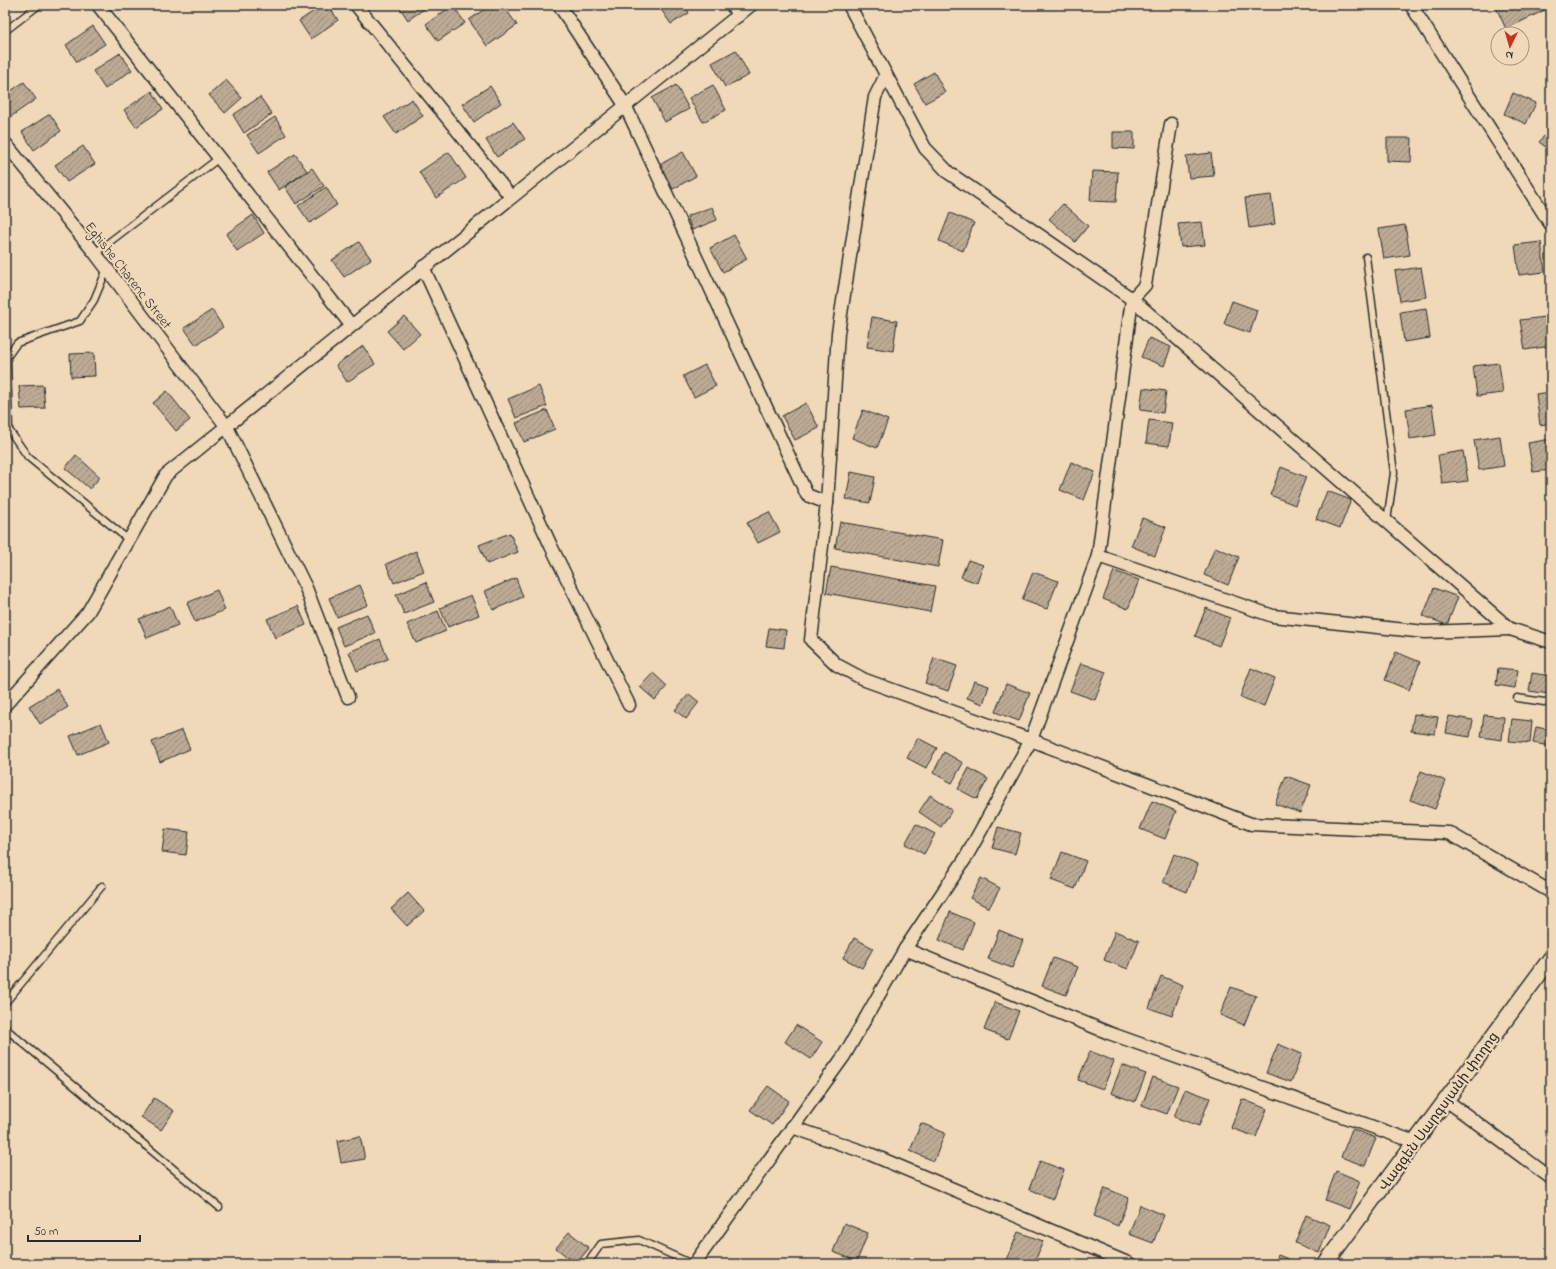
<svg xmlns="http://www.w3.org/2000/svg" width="1556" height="1269" font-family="'Indie Flower','Noto Sans Armenian',sans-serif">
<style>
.building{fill:url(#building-hatch);stroke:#2b2b2b}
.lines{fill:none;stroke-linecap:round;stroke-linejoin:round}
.service-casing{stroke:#2b2b2b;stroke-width:9}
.minor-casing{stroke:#2b2b2b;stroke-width:15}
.tertiary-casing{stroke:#2b2b2b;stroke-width:18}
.service{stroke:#f0d9b9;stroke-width:6}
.minor{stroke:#f0d9b9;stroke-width:12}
.tertiary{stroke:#f0d9b9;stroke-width:15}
.labels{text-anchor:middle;stroke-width:4;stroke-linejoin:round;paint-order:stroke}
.street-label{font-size:14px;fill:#2b2b2b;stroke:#f0d9b9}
</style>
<defs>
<pattern id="building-hatch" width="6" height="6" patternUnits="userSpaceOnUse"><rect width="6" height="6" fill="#bdab94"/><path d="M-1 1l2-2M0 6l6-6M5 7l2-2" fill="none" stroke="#9a8b79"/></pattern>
</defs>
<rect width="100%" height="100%" fill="#f0d9b9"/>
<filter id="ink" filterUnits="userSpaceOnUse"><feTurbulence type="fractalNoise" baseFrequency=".025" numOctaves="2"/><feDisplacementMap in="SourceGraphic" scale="8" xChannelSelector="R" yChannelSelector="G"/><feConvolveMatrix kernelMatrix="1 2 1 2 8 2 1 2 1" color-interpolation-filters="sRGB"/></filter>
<g filter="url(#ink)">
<g class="building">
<path d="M323,5h5l10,15 -27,19 -12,-18z"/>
<path d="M398,5h32l-22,15z"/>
<path d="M453,5l12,18 -27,18 -12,-17z"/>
<path d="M491,5h12l14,20 -30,21 -18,-26z"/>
<path d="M658,5h26l5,8 -18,11z"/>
<path d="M1495,5h56v2l-45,22z"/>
<path d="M93,26l12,18 -28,18 -11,-17z"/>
<path d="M736,50l13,25 -24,12 -13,-24z"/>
<path d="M120,53l12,17 -27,19 -12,-18z"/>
<path d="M934,72l11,20 -20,11 -11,-19z"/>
<path d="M226,80l16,18 -17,15 -16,-18z"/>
<path d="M24,82l12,17 -27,19 -4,-5v-18z"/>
<path d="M676,85l13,24 -24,13 -13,-24z"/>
<path d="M713,85l13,25 -23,12 -14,-24z"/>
<path d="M490,86l11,17 -27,19 -12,-18z"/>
<path d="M152,91l11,18 -27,18 -12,-17z"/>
<path d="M1513,93l23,10 -10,21 -22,-10z"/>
<path d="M260,97l12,17 -28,19 -11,-18z"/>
<path d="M412,99l11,17 -27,18 -12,-17z"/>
<path d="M50,114l11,17 -27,19 -12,-18z"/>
<path d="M275,117l11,18 -27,18 -12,-18z"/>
<path d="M513,122l12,17 -28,18 -11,-17z"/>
<path d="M1551,128v23l-12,-9z"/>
<path d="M1113,132h21v17l-21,-1z"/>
<path d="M1387,138h25l-1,24 -24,-1z"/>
<path d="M83,146l12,18 -28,18 -12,-17z"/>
<path d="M449,152l17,26 -30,20 -17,-26z"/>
<path d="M683,152l13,24 -23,13 -14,-24z"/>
<path d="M1211,153l3,23 -25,2 -3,-22z"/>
<path d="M295,154l12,17 -28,19 -12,-18z"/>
<path d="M312,168l12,18 -28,18 -11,-17z"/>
<path d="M1092,171l26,1 -2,30 -26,-1z"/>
<path d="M326,187l11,18 -27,18 -12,-17z"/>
<path d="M1271,195l4,29 -26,4 -4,-30z"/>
<path d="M1063,204l25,22 -13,16 -26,-23z"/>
<path d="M712,207l5,13 -25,10 -5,-14z"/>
<path d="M950,213l24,10 -11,28 -24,-10z"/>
<path d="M253,215l11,18 -27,18 -11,-17z"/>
<path d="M1202,222l3,23 -24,2 -3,-23z"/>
<path d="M1405,225l5,30 -26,4 -5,-30z"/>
<path d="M734,235l13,24 -24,13 -13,-24z"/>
<path d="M359,242l12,17 -27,18 -12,-17z"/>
<path d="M1541,242l4,30 -26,3 -4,-30z"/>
<path d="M1421,267l5,30 -26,4 -5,-30z"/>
<path d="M1232,301l25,9 -7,23 -26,-9z"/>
<path d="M1426,308l4,30 -26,4 -4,-30z"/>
<path d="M212,310l11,17 -27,18 -12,-17z"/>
<path d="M404,316l16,18 -17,15 -16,-18z"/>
<path d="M872,317l25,4 -4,30 -26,-4z"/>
<path d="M1546,317l4,29 -25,4 -5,-30z"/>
<path d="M1149,338l22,9 -7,19 -23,-9z"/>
<path d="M363,346l12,18 -28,18 -11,-17z"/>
<path d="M94,353l1,23 -24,1 -1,-23z"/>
<path d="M1499,363l4,30 -26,3 -4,-30z"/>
<path d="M705,365l11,21 -22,11 -11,-21z"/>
<path d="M43,385l2,23 -24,1 -2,-23z"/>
<path d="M539,386l8,20 -31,12 -8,-19z"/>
<path d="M1143,388l23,3 -3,22 -23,-3z"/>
<path d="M167,391l23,29 -14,11 -23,-28z"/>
<path d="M1551,392v31l-11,2 -4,-31z"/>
<path d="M806,403l13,25 -24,12 -13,-24z"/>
<path d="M1432,405l4,30 -26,4 -4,-30z"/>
<path d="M547,410l8,19 -31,13 -8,-19z"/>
<path d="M863,410l25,10 -11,28 -25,-10z"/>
<path d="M1149,420l23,3 -3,23 -23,-3z"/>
<path d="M1500,436l4,30 -25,4 -5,-30z"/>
<path d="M1551,439v31l-18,2 -5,-29z"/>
<path d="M1463,451l5,30 -26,3 -4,-29z"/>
<path d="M76,455l24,22 -10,12 -25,-21z"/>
<path d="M1071,462l24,10 -11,28 -24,-10z"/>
<path d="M1281,467l25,10 -11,28 -25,-10z"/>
<path d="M851,472l24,5 -5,26 -24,-4z"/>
<path d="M1327,491l24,9 -11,28 -24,-9z"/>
<path d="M769,512l11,20 -22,11 -11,-20z"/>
<path d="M1142,518l24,9 -11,29 -24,-10z"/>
<path d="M840,522l103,18 -5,27 -103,-19z"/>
<path d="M510,533l8,19 -31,12 -8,-19z"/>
<path d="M1215,547l24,10 -11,28 -24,-10z"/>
<path d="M416,551l8,20 -30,12 -8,-19z"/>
<path d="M968,560l15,5 -6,18 -16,-6z"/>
<path d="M831,567l104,19 -5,26 -104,-19z"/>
<path d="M1114,571l25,9 -11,29 -25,-10z"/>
<path d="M1033,572l25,9 -11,28 -25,-9z"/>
<path d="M516,578l7,19 -30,13 -8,-19z"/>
<path d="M426,582l8,20 -30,12 -8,-19z"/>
<path d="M360,585l8,20 -31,12 -8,-19z"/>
<path d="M1434,588l24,9 -11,28 -24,-9z"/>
<path d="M217,590l8,20 -30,12 -8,-19z"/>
<path d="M471,595l8,20 -31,12 -8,-19z"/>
<path d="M170,606l8,19 -31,13 -8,-19z"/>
<path d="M298,606l8,19 -31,13 -8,-19z"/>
<path d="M1206,608l24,10 -11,28 -24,-10z"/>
<path d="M438,611l8,20 -30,12 -9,-19z"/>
<path d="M367,614l8,19 -31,13 -8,-19z"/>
<path d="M769,628l17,2 -2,18 -18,-2z"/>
<path d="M380,639l8,20 -31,12 -8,-19z"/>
<path d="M1396,652l24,10 -11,28 -24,-10z"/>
<path d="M934,658l23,8 -9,25 -23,-8z"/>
<path d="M1081,663l25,9 -11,28 -25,-9z"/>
<path d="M1251,668l24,10 -11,28 -24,-9z"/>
<path d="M1498,668l20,2 -3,18 -19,-3z"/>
<path d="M653,673l14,13 -12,14 -15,-13z"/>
<path d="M1532,673l19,3 -2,18 -20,-3z"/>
<path d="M974,681l15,5 -6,18 -16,-6z"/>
<path d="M1006,684l24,9 -11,28 -24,-9z"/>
<path d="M57,689l11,18 -28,17 -11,-18z"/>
<path d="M689,694l10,8 -13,17 -11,-9z"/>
<path d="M1414,714l24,3 -3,17 -24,-3z"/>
<path d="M1484,715l20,2 -2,23 -21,-3z"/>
<path d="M1449,716l24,4 -3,17 -24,-4z"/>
<path d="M1512,719l20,2 -2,22 -21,-2z"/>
<path d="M101,723l8,19 -31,13 -8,-19z"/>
<path d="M1536,727l15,3v16l-18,-3z"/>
<path d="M182,730l8,19 -30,13 -8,-20z"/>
<path d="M918,738l19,10 -11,20 -19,-10z"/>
<path d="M944,752l19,11 -11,20 -19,-10z"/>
<path d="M969,768l19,11 -11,20 -19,-10z"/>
<path d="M1421,771l25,10 -11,28 -25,-9z"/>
<path d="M1286,776l25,9 -11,28 -25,-9z"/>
<path d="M930,795l22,15 -11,17 -22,-15z"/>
<path d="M1152,801l24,10 -11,28 -25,-10z"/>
<path d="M916,824l19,10 -11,20 -19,-10z"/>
<path d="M998,827l23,6 -6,21 -23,-6z"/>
<path d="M165,829l24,3 -3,23 -24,-3z"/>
<path d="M1062,852l24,9 -11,28 -24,-9z"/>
<path d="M1174,854l24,10 -11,28 -24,-10z"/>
<path d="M981,878l19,10 -11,20 -19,-10z"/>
<path d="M408,893l16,18 -17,15 -16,-17z"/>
<path d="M950,912l24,10 -11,28 -24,-10z"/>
<path d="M999,930l24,10 -11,28 -24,-9z"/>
<path d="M1115,931l24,10 -11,28 -24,-9z"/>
<path d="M854,938l19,10 -11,20 -19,-10z"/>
<path d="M1053,958l25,9 -12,28 -24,-9z"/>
<path d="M1161,976l22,9 -11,31 -23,-8z"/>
<path d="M1231,987l25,9 -12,29 -24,-10z"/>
<path d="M995,1002l24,9 -11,28 -24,-9z"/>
<path d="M796,1025l26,17 -11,17 -26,-17z"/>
<path d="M1278,1044l24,10 -11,28 -25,-9z"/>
<path d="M1090,1051l24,10 -11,28 -25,-9z"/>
<path d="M1122,1065l24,9 -11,28 -24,-9z"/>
<path d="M1153,1077l25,9 -11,28 -25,-9z"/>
<path d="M768,1086l21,15 -17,24 -22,-15z"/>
<path d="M1185,1089l25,9 -11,28 -25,-9z"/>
<path d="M154,1098l20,13 -13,19 -20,-13z"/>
<path d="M1242,1099l25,10 -11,28 -25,-9z"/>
<path d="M921,1123l24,10 -11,28 -24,-10z"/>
<path d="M1352,1129l24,9 -11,28 -24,-9z"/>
<path d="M360,1136l5,23 -24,4 -4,-22z"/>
<path d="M1040,1161l24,9 -11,29 -24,-10z"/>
<path d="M1336,1171l24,10 -11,28 -24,-9z"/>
<path d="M1105,1188l24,10 -11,28 -24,-10z"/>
<path d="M1140,1205l24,10 -11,28 -24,-9z"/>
<path d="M1306,1215l24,10 -11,28 -24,-10z"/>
<path d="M844,1223l24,10 -11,28 -24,-9z"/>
<path d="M569,1232l20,16 -13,16 -20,-16z"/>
<path d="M1018,1232l25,9 -9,23h-17l-10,-4z"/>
<path d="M1278,1255l23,9h-26z"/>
</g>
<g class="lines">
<defs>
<g id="service">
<path d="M5,31l34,-26"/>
<path d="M95,253l124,-95"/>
<path d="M1366,257l28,216 -7,48"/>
<path d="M107,269l-13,31 -14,21 -63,22 -10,14 2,73 19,27 102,84"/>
<path d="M1517,698l34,5"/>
<path d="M5,1003l97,-117"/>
<path d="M5,1028l214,179"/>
<path d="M587,1264l14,-20 38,-4 53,24"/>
</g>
<g id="minor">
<path d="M98,5l253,320"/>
<path d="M356,5l155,192"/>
<path d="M559,5l66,100 182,390 20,8"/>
<path d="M732,5l6,11"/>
<path d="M849,5l76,143 24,25 183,126 378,330 41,13"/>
<path d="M1411,5l140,220"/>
<path d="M886,75l-11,22 -37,236 -11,170 -16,137 26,25 28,15 166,60 220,84 198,9 102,59"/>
<path d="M5,143l90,110 132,174 79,161 42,109"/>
<path d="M423,267l128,279 78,159"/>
<path d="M1098,556l175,60 152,16 85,-3"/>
<path d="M5,705l83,-93 78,-137 585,-470"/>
<path d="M905,949l204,84 306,109"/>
<path d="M1446,1100l105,78"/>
<path d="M792,1127l78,27 260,110"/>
<path d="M694,1264l150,-208 61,-107 60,-90 66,-119 67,-184 34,-257 13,-14 26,-161"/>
</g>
<path id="tertiary" d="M1325,1264l226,-306"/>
</defs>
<use href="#service" class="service-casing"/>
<use href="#minor" class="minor-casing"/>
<use href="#tertiary" class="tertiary-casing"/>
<use href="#service" class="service"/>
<use href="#minor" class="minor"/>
<use href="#tertiary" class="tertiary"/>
</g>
</g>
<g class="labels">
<g class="street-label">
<text transform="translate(129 275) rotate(52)" y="5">Eghishe Charenc Street</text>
<text transform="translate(1438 1111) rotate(-54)" y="5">Վազգեն Սարգսյանի փողոց</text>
</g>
</g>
<rect width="1556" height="1269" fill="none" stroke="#f0d9b9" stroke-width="20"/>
<rect x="10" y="10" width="1536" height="1249" fill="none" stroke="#2b2b2b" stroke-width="1.5" filter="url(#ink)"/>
<g transform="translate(1510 46) rotate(185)"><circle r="19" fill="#f0d9b9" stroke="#a19380"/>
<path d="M0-3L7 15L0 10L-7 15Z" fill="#c8321e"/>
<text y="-6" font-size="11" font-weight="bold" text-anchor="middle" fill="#2b2b2b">N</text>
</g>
<path d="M28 1235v6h112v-6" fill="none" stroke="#2b2b2b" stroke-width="2"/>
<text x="34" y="1235" font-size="12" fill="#2b2b2b" stroke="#f0d9b9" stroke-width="3" paint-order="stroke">50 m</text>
</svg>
